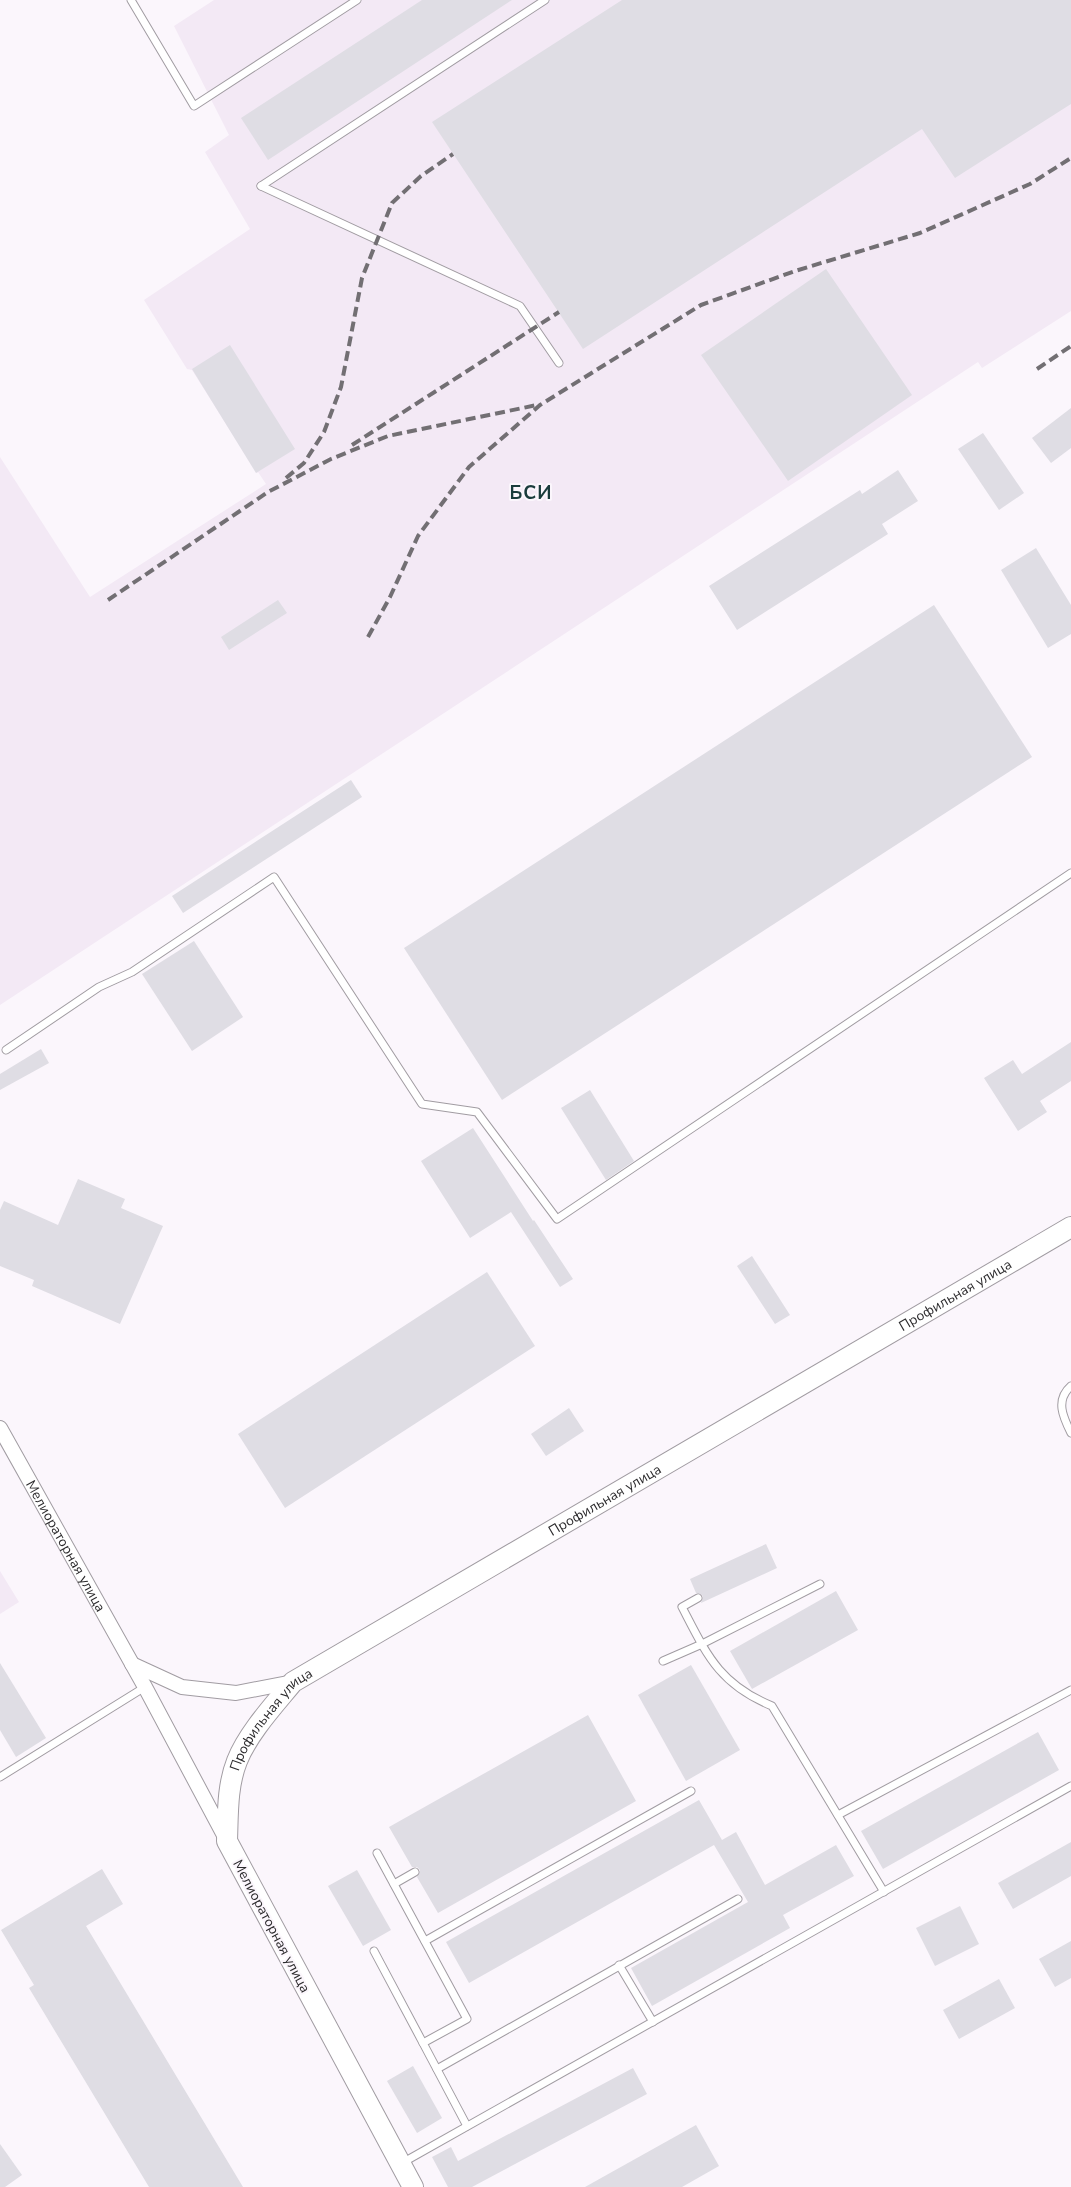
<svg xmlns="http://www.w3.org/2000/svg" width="1071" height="2187" font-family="'Nunito Sans',sans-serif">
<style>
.built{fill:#f3e9f5}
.building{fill:#dfdde4}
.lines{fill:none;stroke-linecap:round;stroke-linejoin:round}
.lane-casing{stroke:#a19ca2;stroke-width:9}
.street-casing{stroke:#a19ca2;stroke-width:16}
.secondary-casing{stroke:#a19ca2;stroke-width:22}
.lane{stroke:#fff;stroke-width:7}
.street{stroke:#fff;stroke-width:14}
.secondary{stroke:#fff;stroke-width:20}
.rail{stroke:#726f73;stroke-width:4;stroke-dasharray:10 5;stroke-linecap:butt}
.labels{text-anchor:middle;stroke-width:4;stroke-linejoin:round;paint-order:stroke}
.street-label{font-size:14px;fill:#2c2b2d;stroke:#fbf6fc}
.district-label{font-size:19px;font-weight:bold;letter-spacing:1px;fill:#1a3c3c;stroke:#fbf6fc}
</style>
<rect width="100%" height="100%" fill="#fbf6fc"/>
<g class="built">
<path d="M214,0h857v311l-89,57 -4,-6 -978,643v-548l90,140 176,-113 -8,-12 -1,1 -65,-103 -5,-1 -43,-69 106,-71 -45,-77 24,-17 -55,-109z"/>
<path d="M0,1571l19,31 -19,12z"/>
</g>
<g class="building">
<path d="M422,0h90l-244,160 -27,-42z"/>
<path d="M622,0h449v104l-116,74 -33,-49 -339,220 -151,-227z"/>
<path d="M826,269l86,126 -124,86 -87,-126z"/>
<path d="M230,345l65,104 -39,24 -64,-104z"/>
<path d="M1071,408v40l-20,15 -19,-25z"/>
<path d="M983,433l41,60 -25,17 -41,-61z"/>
<path d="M898,470l20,31 -36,23 6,10 -151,96 -28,-44 151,-96 2,4z"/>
<path d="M1036,548l35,57v29l-23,14 -47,-78z"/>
<path d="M278,600l9,13 -58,37 -8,-13z"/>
<path d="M934,605l98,152 -530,343 -98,-152z"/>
<path d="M351,780l11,17 -179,116 -11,-17z"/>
<path d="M194,941l49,76 -51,34 -50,-77z"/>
<path d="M1071,1042v39l-31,20 7,11 -29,19 -34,-53 29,-18 9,14z"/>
<path d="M41,1049l8,14 -49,27v-16z"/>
<path d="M590,1090l44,71 -28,19 -45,-72z"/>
<path d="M473,1128l60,93 1,-1 39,59 -13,8 -49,-75 -41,26 -49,-77z"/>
<path d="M78,1179l47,20 -4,9 42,18 -43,98 -88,-38 2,-6 -34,-14v-56l4,-9 54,24z"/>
<path d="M752,1256l38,59 -15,9 -38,-58z"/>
<path d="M487,1272l48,74 -250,162 -47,-74z"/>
<path d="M569,1408l15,23 -38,25 -15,-22z"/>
<path d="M766,1544l11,24 -76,35 2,-7 -7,-3 -6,-14z"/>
<path d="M836,1591l22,39 -106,59 -22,-38z"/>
<path d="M0,1663l46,75 -30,19 -16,-27z"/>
<path d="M691,1665l49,85 -54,31 -48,-86z"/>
<path d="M588,1715l48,86 -198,112 -21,-36 3,-7 -3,-3h-5l-23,-40z"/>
<path d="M1038,1732l21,38 -176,99 -22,-38z"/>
<path d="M699,1800l23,40 14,-8 29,53 71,-40 18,31 -71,39 7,13 -138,78 -21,-38 117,-66 -34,-57 -245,138 -23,-41z"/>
<path d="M1071,1842v34l-58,33 -15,-26z"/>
<path d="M102,1869l21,35 -37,22 157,261h-94l-120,-199 5,-3 -33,-55z"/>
<path d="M357,1870l34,60 -28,16 -35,-60z"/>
<path d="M960,1906l19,38 -44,22 -19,-38z"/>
<path d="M1071,1941v37l-16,9 -16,-28z"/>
<path d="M999,1979l16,29 -56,31 -16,-29z"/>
<path d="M413,2066l29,52 -25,15 -30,-52z"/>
<path d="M633,2068l14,26 -175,93h-24l-16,-30 19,-10 7,14z"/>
<path d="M696,2125l23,41 -37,21h-97z"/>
<path d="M0,2144l22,31 -17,12h-5z"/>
</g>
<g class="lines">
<defs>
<g id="lane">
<path d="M131,0l63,106 163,-106"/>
<path d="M261,186l259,120 39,57"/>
<path d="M261,186l284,-186"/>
<path d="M6,1050l93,-63 33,-15 142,-95 148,227 55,8 80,107 514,-346"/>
<path d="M1071,1386c-16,14 -8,31 0,47"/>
<path d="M698,1598l-16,9c25,48 37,77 90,99l112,186"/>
<path d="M663,1661l39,-17 118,-60"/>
<path d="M0,1777l145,-90"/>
<path d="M838,1815l233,-125"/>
<path d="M377,1853l90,166 -44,24 44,83"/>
<path d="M394,1884l21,-12"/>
<path d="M425,1941l266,-150"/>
<path d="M374,1951l49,92"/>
<path d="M619,1965l34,57"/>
<path d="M437,2069l301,-170"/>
<path d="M402,2163l669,-377"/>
</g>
<g id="street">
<path id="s1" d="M0,1428l145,259 81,152"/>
<path d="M132,1664l50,23 54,6 57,-11"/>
</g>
<g id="secondary">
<path id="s2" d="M413,2187l-186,-346c1,-27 0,-55 10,-80 11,-28 38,-57 56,-79l778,-455"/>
</g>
</defs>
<use href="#lane" class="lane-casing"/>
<use href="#street" class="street-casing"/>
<use href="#secondary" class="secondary-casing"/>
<use href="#lane" class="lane"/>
<use href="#street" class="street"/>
<use href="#secondary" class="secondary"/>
<g class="rail">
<path d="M1037,369l34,-23"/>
<path d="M352,445l207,-133"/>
<path d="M286,478l18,-15 20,-31 17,-45 21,-109 30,-75 29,-27 32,-22"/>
<path d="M108,600l160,-108 63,-33 57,-23 149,-31"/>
<path d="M368,637l22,-40 28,-61 51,-69 71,-62 161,-100 94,-34 125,-38 110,-49 41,-26"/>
</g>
</g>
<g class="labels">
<g class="street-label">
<text dy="5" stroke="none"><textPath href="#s2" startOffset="1338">Профильная улица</textPath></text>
<text dy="5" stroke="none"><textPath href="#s2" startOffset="932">Профильная улица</textPath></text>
<text dy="5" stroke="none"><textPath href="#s1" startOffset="135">Мелиораторная улица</textPath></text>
<text dy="5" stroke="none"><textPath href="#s2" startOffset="528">Профильная улица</textPath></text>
<text transform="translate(272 1926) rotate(62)" y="5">Мелиораторная улица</text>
</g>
<g class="district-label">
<text x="531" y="499">БСИ</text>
</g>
</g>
</svg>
